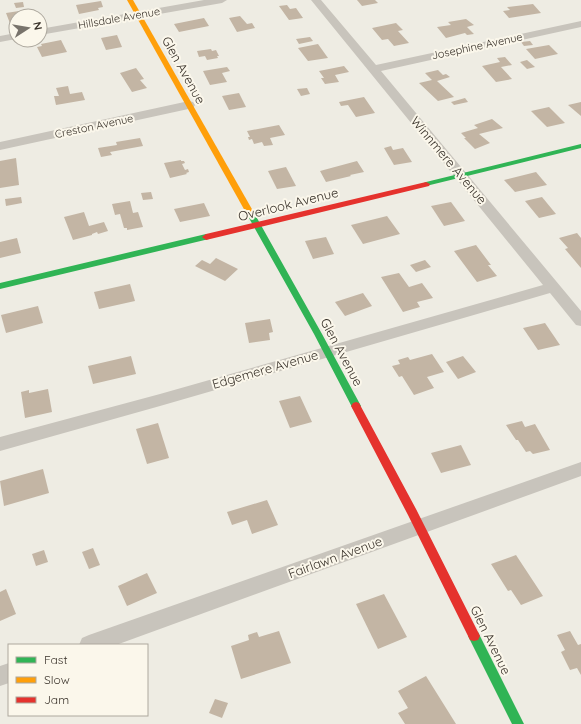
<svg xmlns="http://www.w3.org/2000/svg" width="581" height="724" font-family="Quicksand,sans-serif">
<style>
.building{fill:#c3b5a4}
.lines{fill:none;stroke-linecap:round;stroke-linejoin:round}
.street{fill:#c8c4bc;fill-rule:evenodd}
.fast{fill:#30b455;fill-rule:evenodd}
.slow{fill:#ff9f0a;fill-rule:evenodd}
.jam{fill:#e5322d;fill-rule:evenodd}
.labels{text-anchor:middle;stroke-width:4;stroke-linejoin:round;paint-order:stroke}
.far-street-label{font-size:11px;fill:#39322a;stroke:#fbf7eb}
.street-label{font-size:13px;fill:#39322a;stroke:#fbf7eb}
</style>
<rect width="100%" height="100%" fill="#eeece3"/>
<g class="building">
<path d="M357,0h18l3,3 -16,3z"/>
<path d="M101,1l2,6 -5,1 1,2 -20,4 -3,-9z"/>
<path d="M23,2l1,5 -8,1 -2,-5z"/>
<path d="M533,4l8,9 -32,5 -6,-7 7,-1 -3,-3z"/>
<path d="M287,5l3,4 6,-1 7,10 -14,2 -10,-14z"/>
<path d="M19,11l3,5h-6v9l-5,1 -5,-13z"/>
<path d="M240,16l7,8 5,-1 3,5 -18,4 -8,-14z"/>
<path d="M204,18l5,8 -30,6 -5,-8z"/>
<path d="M466,19l8,6 -7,2 7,7 -7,1 -2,-2 -19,5 -9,-11 14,-2 -3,-3z"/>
<path d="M396,23l7,7 -5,1 11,12 -15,3 -6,-7 -6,1 -10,-12z"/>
<path d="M117,35l5,12 -16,3 -5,-12z"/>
<path d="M310,37l3,4 -14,3 -3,-5z"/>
<path d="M61,40l6,12 -25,5 -5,-10 5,-1 -1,-2z"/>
<path d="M530,41l3,4 -9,1 -3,-4z"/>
<path d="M318,44l10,14 -20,3 -10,-13z"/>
<path d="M549,45l9,9 -23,5 -9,-10z"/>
<path d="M211,49l1,2 4,-1 3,6h-2l1,2 -11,2 -2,-4 -6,1 -2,-6z"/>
<path d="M505,57l7,8 -11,2 11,12 -16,3 -14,-16 18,-4 -3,-4z"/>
<path d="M527,60l8,7 -8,2 -7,-7z"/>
<path d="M344,66l5,6 -14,3 4,7 -14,2 -4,-6h3l-5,-7z"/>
<path d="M227,67l3,4 -8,2 5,9 -17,3 -7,-14z"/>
<path d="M136,68l8,11 -4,1 7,8 -15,4 -12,-19z"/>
<path d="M438,70l5,5 3,-1 4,3 -13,4 17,16 -16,4 -19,-18 13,-3 -7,-7z"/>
<path d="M68,86l2,8 12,-2 3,8 -29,5 -2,-9h5l-3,-8z"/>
<path d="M307,88l3,6 -9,2 -4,-7z"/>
<path d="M239,93l7,14 -17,3 -7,-14z"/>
<path d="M364,97l11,16 -19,4 -8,-12 -7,1 -2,-4z"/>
<path d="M465,98l3,4 -14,3 -3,-3z"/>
<path d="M581,102v14l-13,-11z"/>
<path d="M549,107l16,16 -18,4 -16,-16z"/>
<path d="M492,119l11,9 -24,6 11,9 -15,6 -11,-11h2l-5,-5 17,-5 -4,-3z"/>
<path d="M279,125l6,10 -15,3 3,7 -9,1 -2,-4 -8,2 -2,-5 -3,1 -1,-3h2l-3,-6z"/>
<path d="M140,138l3,8 -33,6 2,3 -11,2 -3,-9 19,-3 -1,-3z"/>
<path d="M391,146l2,4 10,-2 9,14 -18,3 -10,-17z"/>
<path d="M16,158l3,27 -19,3v-27z"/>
<path d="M181,160v1h3l1,2 -3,1 3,6 3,-1 1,3 -3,1 1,1 -17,4 -6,-15z"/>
<path d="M357,161l7,11 -14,3 1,1 -25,6 -6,-11z"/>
<path d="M286,167l10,19 -19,3 -9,-18z"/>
<path d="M536,172l11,13 -32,7 -11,-12z"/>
<path d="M151,192l2,7 -10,1 -2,-7z"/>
<path d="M21,197l1,6 -16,3 -1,-7z"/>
<path d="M542,197l14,17 -17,4 -14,-17z"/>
<path d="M130,201l3,12 5,-1 5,15 -16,3v-2h-3l-4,-14 -5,1 -3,-11z"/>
<path d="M451,202l14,19 -21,5 -13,-20z"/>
<path d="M204,203l6,13 -30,6 -6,-13z"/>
<path d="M84,212l5,14 15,-4 4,9 -10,3 -1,-2 -5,2v1l-19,5 -9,-23z"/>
<path d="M387,216l13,18 -37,10 -12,-19z"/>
<path d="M577,233l4,5v30l-16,-19 3,-1 -9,-10z"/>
<path d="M326,237l8,17 -21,5 -8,-18z"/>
<path d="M17,238l4,15 -21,5v-16z"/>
<path d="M476,245l15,20h-3l9,11 -20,6 -23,-31z"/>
<path d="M216,258l22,11 -13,12 -30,-15 7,-6 8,4z"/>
<path d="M425,260l6,7 -15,5 -6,-7z"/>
<path d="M399,273l10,14 13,-4 11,15 -16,4 3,5 -17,5 -22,-35z"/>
<path d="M130,284l5,17 -36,8 -5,-17z"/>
<path d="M363,293l9,13 -27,10 -10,-14z"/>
<path d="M38,306l5,17 -37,10 -5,-18z"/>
<path d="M270,319l3,13 -4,1 1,7 -21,3 -4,-20z"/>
<path d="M545,323l15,22 -22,5 -15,-22z"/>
<path d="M432,354l12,18 -17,5 7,11 -20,7 -12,-19 -3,1 -7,-11 8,-2 -2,-4 10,-3 2,3z"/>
<path d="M131,356l5,18 -43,10 -5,-18z"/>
<path d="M463,356l13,16 -18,7 -12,-17z"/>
<path d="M48,389l4,23 -27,6 -4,-26 8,-2v3z"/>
<path d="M300,396l12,26 -22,6 -11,-27z"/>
<path d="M522,421l3,6 10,-3 15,26 -17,4 -3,-3 -4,1 -8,-12h-2l-10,-15z"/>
<path d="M158,423l11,35 -22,6 -11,-35z"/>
<path d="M461,445l10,20 -30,8 -10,-20z"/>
<path d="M43,469l6,24 -45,13 -4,-25z"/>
<path d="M267,500l11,25 -26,9 -5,-14 -15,5 -5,-13z"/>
<path d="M93,548l7,17 -11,4 -7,-17z"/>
<path d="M44,550l4,12 -12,4 -4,-12z"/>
<path d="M516,555l27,41 -22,9 -10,-15 -3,1 -17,-27z"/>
<path d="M147,573l10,20 -30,13 -9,-20z"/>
<path d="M6,589l10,25 -16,7v-29z"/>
<path d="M384,594l23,43 -29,12 -22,-45z"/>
<path d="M279,631l12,32 -50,16 -10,-33 18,-6 -1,-5 9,-3 2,5z"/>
<path d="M570,631l8,14 3,-1v31l-4,-7 -7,2 -9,-18 4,-2 -8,-15z"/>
<path d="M426,676l30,48h-51l-7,-11 10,-5 -10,-17z"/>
<path d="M215,699l13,4 -6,15 -13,-5z"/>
</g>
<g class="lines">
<g class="street">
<path d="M204,0h23l-5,3 -182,32v-6z"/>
<path d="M311,0h10l55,65 205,-44v6l-200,44 200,240v15l-5,-1 -26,-32 -390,113 -160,45v-14l160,-43 383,-109z"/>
<path d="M16,33v6l-16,3v-6z"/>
<path d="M189,101l4,1 2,3 -2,3 -193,42v-8z"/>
<path d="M581,462v14l-465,169h-37l3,-7 7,-3z"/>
<path d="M9,663v20l-9,3v-20z"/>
</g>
<g class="fast">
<path d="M581,144v4l-155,38 -4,-2 4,-2z"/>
<path d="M246,209h3l4,2 69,123 39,72 -2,3h-6l-39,-75 -69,-123z"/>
<path d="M206,234l4,3 -1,2 -209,50v-6z"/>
<path d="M474,631l4,1 46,92h-12l-44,-88 2,-4z"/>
</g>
<path class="slow" d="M127,0h6l120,211 -1,2h-3l-4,-2z"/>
<g class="jam">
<path d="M426,182l4,2 -1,2 -223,54 -4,-3 4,-3z"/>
<path d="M356,402l3,1 57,106 62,123 2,4 -2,4 -4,1 -4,-1 -62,-125 -57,-109 2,-3z"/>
</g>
</g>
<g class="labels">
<g class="far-street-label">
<text transform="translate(119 18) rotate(-10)" y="4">Hillsdale Avenue</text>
<text transform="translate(477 46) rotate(-12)" y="4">Josephine Avenue</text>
<text transform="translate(94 126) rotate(-12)" y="4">Creston Avenue</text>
</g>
<g class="street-label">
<text transform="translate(184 70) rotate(61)" y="5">Glen Avenue</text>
<text transform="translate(449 160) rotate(50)" y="5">Winnmere Avenue</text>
<text transform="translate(288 204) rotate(-14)" y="5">Overlook Avenue</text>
<text transform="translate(342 352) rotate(62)" y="5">Glen Avenue</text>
<text transform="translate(265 369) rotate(-16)" y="5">Edgemere Avenue</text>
<text transform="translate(335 557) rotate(-20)" y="5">Fairlawn Avenue</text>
<text transform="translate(491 640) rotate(64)" y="5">Glen Avenue</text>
</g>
</g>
<rect x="8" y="644" width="140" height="72" fill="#fbf7eb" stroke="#ada89e"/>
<rect x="16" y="657" width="20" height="6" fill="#30b455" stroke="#ada89e"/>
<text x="44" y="664" font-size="12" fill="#39322a">Fast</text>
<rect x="16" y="677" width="20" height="6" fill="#ff9f0a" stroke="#ada89e"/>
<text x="44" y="684" font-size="12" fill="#39322a">Slow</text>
<rect x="16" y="697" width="20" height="6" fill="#e5322d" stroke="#ada89e"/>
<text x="44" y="704" font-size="12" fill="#39322a">Jam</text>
<g transform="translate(28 28) rotate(78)"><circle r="19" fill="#fbf7eb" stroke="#ada89e"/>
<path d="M0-3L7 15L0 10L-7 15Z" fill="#78736b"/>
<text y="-6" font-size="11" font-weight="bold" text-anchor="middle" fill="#39322a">N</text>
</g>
</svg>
